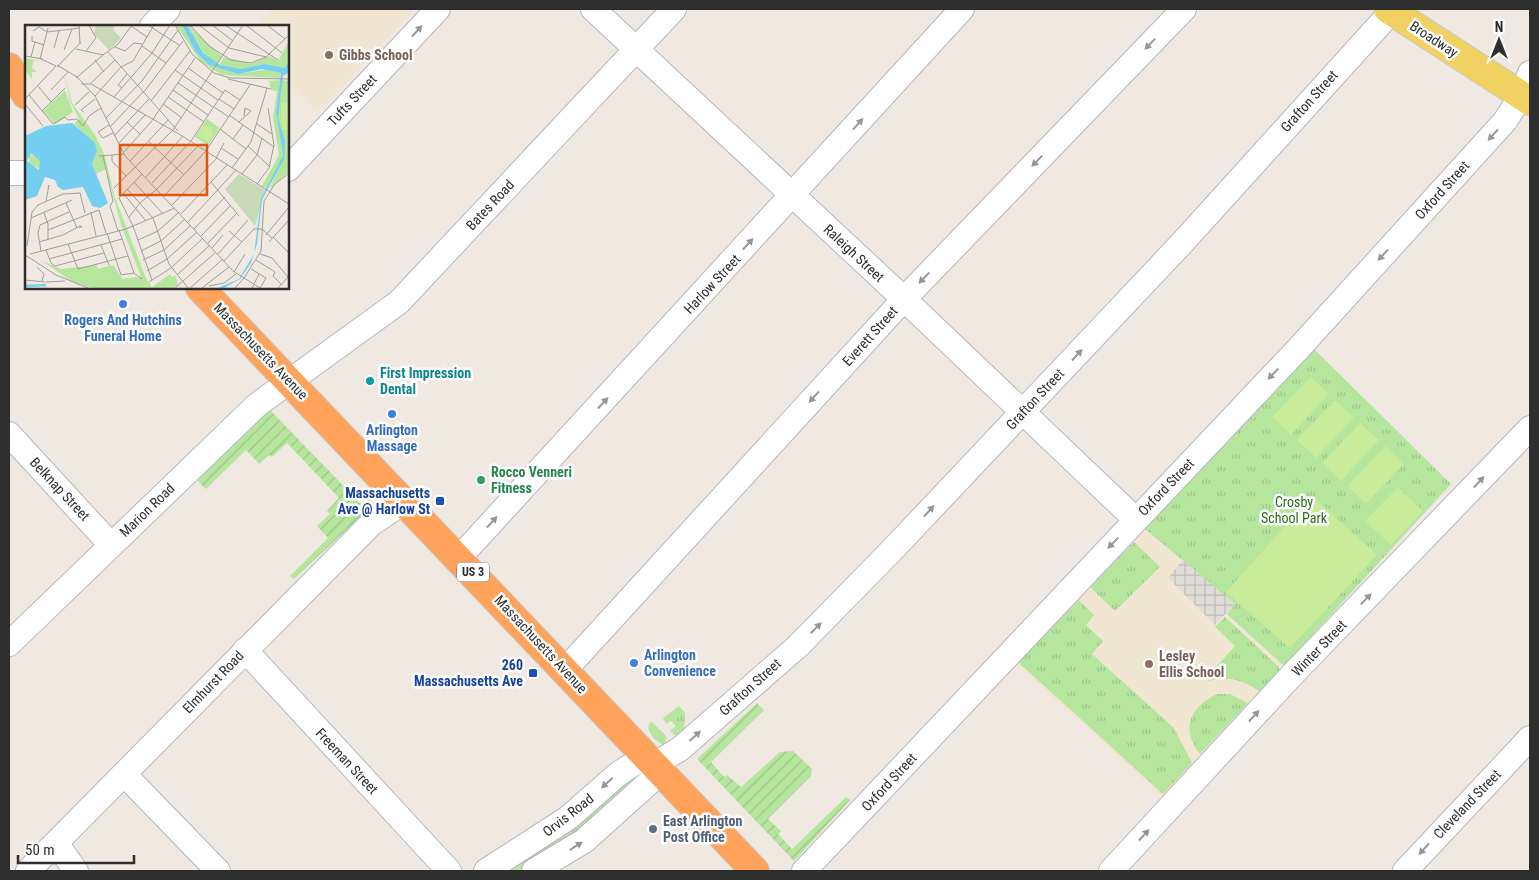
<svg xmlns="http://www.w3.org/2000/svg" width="1539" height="880" font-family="'Roboto Condensed',sans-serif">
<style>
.education{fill:#f0e6d1}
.grass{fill:url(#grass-tufts)}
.garden{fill:url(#garden-furrows)}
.pitch{fill:#c9ec9a}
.plaza{fill:url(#plaza-grid)}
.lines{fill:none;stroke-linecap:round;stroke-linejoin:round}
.minor-casing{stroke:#b4b7c1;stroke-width:26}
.major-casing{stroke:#c9c9c9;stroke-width:30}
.highway-casing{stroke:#c9c9c9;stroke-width:30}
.minor{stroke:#fff;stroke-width:24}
.major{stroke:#f2d163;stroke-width:28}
.highway{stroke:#ffa35c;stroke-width:28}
.oneway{fill:#969696}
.education-dot{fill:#8d6e63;stroke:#fff;stroke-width:2}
.shop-dot{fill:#3f7fe0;stroke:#fff;stroke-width:2}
.culture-dot{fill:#0f9aa8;stroke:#fff;stroke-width:2}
.leisure-dot{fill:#2e9e5b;stroke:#fff;stroke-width:2}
.transit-dot{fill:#1a4fb4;stroke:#fff;stroke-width:2}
.service-dot{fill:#5c6f8a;stroke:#fff;stroke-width:2}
.labels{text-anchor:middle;stroke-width:5;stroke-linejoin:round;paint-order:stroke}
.shield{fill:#fff;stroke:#6d6d6d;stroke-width:1}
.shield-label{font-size:12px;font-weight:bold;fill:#2e2e2e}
.street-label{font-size:14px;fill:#2e2e2e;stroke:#fff}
.education-label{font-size:14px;font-weight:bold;fill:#785e54;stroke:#fff;text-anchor:start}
.shop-label{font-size:14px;font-weight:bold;fill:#366cbe;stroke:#fff}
.culture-label{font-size:14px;font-weight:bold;fill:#0d838f;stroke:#fff;text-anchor:start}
.leisure-label{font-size:14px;font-weight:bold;fill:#27864d;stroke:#fff;text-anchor:start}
.transit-label{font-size:14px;font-weight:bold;fill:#164399;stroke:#fff;text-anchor:end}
.park-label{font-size:14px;fill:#2c6e1b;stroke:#fff}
.service-label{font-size:14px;font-weight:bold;fill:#4e5e75;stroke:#fff;text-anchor:start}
.inset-river{fill:none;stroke:#75cff0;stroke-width:2.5}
.inset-road{fill:none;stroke:#a29e99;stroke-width:1}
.view{fill:#df570e;fill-opacity:0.15;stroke:#df570e;stroke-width:2.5}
.inset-edge{fill:none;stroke:#2e2e2e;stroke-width:2.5}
</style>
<defs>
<pattern id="grass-tufts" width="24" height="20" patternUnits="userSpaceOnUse" patternTransform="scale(1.25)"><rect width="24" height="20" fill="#b6e59e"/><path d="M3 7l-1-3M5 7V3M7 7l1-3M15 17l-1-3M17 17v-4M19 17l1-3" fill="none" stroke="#9dc588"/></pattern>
<pattern id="garden-furrows" width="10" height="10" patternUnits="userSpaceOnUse" patternTransform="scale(1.25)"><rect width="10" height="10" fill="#b6e59e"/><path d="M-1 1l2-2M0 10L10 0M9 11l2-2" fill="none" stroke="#9dc588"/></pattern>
<pattern id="plaza-grid" width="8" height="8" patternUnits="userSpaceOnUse" patternTransform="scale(1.25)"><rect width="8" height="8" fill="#dfdcd8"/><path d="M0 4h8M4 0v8" fill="none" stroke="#c0bdba"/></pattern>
</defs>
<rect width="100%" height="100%" fill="#efe9e1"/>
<g class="education">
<path d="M273,9h142l-98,103 -29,-29v-57h-32z"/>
<path d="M1145,529l90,75 -8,10 57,52 -120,132 -150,-136z"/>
</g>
<g class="grass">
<path d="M1313,348l138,136 -167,182 -57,-52 8,-10 -90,-75z"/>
<path d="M1134,542l26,25 -45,44 -25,-24z"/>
<path d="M1079,600l15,15 -8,10 17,16 -11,13 82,74 18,35 -29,31 -145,-132z"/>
<path d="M1225,617l54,50v5l-20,19c-17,-12 -31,-15 -52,-10l11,-11 -2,-3 19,-21 -20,-19z"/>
<path d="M1217,694h13l18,9 -48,51c-20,-25 -10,-47 17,-60z"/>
<path d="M679,706l6,7 -1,23h-8l-6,-5 6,-5 -5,-5 -5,3 -3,-6z"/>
<path d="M651,721l16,16 -3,8c-9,-4 -13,-9 -16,-18z"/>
<path d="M632,777l2,6 -42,38 -60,44 -12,6h-19z"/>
</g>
<g class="garden">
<path d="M269,409l90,93 4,7 -2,7 -67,63 -4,-3 38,-38 -11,-12 13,-12 -3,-3 12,-13 -52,-55 -15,14 -3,-2 -10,9 -13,-14 -40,39 -10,-10z"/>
<path d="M757,703l7,7 -53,52 13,15 3,-2 14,12 39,-35 13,-1 19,18 -1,7 -43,43 13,12 -3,3 14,15 54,-52 4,3 -56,61 -97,-102z"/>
</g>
<g class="pitch">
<path d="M1311,377l18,17 -38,41 -19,-18z"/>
<path d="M1335,400l19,18 -38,40 -19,-18z"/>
<path d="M1360,423l19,17 -38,41 -19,-18z"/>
<path d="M1386,446l18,18 -38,40 -19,-18z"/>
<path d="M1398,487l25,24 -32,34 -26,-24z"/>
<path d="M1312,496l65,59 -87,93 -64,-56z"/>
</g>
<path class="plaza" d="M1183,560l52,44 -20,21 -47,-47z"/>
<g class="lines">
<defs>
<g id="minor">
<path d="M593,9l311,290 231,220"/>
<path d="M152,26l16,-17"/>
<path d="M288,169l150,-160"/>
<path d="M9,173h17"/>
<path d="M9,434l102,111"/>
<path d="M459,558l503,-549"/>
<path d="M9,644l248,-239 142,-103 275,-293"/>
<path d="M245,650l204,221"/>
<path d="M565,670l339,-371 280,-290"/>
<path d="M655,764l25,-15 118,-103 97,-99 287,-304 210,-232"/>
<path d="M124,774l94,97"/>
<path d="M56,843l20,28"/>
<path d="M28,871l343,-347 34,-23"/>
<path d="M486,871l82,-53 50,-44 29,-19"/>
<path d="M534,871l50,-30 78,-70"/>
<path d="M804,871l495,-523 206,-227 16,-25 9,-23"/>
<path d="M1111,871l180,-195 239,-248"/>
<path d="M1405,871l125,-133"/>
</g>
<path id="major" d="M1388,9l142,92"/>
<g id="highway">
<path d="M9,67l17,28"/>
<path d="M200,288l555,583"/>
</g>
</defs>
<use href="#minor" class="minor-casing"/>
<use href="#major" class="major-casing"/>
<use href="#highway" class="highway-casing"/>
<use href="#minor" class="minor"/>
<use href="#major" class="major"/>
<use href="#highway" class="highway"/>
</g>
<defs><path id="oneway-solid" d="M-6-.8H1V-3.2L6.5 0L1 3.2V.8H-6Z" transform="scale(1.25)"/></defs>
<g class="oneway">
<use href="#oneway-solid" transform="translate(417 31) rotate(-47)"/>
<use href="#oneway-solid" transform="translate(1150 44) rotate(134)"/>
<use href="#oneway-solid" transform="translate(858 124) rotate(-48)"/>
<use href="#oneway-solid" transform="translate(1493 135) rotate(132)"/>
<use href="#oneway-solid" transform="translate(1037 161) rotate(134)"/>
<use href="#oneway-solid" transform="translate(748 244) rotate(-47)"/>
<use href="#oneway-solid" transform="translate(1383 255) rotate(132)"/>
<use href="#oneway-solid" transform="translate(924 278) rotate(134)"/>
<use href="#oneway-solid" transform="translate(1077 355) rotate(-47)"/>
<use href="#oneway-solid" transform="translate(1273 374) rotate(134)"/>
<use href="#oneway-solid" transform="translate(814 397) rotate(132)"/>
<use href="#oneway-solid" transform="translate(603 403) rotate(-47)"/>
<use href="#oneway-solid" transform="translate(1479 482) rotate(-47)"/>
<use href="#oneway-solid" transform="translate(929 511) rotate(-47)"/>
<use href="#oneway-solid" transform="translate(492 522) rotate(-47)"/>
<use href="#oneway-solid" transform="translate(1113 543) rotate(134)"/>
<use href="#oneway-solid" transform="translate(1366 599) rotate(-46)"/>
<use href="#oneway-solid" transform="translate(816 628) rotate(-45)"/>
<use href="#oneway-solid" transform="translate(1254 716) rotate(-47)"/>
<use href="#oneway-solid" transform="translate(695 736) rotate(-42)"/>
<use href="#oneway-solid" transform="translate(607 783) rotate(138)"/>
<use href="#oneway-solid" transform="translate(1144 835) rotate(-47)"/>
<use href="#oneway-solid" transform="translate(576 846) rotate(-32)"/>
<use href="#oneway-solid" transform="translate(1424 849) rotate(132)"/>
</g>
<g class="education-dot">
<circle cx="329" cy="55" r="5"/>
<circle cx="1149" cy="664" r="5"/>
</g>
<g class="shop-dot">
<circle cx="123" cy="304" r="5"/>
<circle cx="392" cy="414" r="5"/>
<circle cx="634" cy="663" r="5"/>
</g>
<circle class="culture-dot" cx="370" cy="381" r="5"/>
<circle class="leisure-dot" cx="481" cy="480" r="5"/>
<g class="transit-dot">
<rect x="435" y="496" width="10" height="10" rx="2.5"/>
<rect x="528" y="668" width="10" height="10" rx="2.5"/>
</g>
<circle class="service-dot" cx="653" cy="829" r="5"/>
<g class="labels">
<rect class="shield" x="457" y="562.5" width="32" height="19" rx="4"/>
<g class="shield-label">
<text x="473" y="576">US 3</text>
</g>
<g class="street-label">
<text transform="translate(1434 39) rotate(33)" y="5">Broadway</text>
<text transform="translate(352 100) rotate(-47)" y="5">Tufts Street</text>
<text transform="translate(1309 101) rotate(-48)" y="5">Grafton Street</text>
<text transform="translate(1442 190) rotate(-48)" y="5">Oxford Street</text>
<text transform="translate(490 205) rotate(-47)" y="5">Bates Road</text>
<text transform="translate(854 253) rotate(43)" y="5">Raleigh Street</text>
<text transform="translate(712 284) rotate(-47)" y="5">Harlow Street</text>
<text transform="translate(870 336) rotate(-48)" y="5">Everett Street</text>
<text transform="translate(261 351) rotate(46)" y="5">Massachusetts Avenue</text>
<text transform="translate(1035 399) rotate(-47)" y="5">Grafton Street</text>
<text transform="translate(1166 487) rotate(-46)" y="5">Oxford Street</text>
<text transform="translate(60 489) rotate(47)" y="5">Belknap Street</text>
<text transform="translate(147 510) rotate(-44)" y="5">Marion Road</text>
<text transform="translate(541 644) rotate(47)" y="5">Massachusetts Avenue</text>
<text transform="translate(1319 648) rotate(-46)" y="5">Winter Street</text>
<text transform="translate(213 682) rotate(-46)" y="5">Elmhurst Road</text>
<text transform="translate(750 687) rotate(-42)" y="5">Grafton Street</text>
<text transform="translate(347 761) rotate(47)" y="5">Freeman Street</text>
<text transform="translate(889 782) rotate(-47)" y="5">Oxford Street</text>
<text transform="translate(1467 804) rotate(-46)" y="5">Cleveland Street</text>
<text transform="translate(568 815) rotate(-38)" y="5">Orvis Road</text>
</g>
<g class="education-label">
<text x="339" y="60">Gibbs School</text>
<text x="1159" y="661">Lesley<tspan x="1159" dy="16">Ellis School</tspan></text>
</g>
<g class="shop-label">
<text x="123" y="325">Rogers And Hutchins<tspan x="123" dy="16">Funeral Home</tspan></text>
<text x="392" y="435">Arlington<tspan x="392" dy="16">Massage</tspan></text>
<text x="644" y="660" text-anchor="start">Arlington<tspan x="644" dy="16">Convenience</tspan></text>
</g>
<g class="culture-label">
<text x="380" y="378">First Impression<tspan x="380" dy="16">Dental</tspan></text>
</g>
<g class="leisure-label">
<text x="491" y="477">Rocco Venneri<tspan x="491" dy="16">Fitness</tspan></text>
</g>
<g class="transit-label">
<text x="430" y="498">Massachusetts<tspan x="430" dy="16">Ave @ Harlow St</tspan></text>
<text x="523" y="670">260<tspan x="523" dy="16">Massachusetts Ave</tspan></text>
</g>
<g class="park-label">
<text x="1294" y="507">Crosby<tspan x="1294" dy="16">School Park</tspan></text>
</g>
<g class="service-label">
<text x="663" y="826">East Arlington<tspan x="663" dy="16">Post Office</tspan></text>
</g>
</g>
<g transform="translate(25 25)">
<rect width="264" height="264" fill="#efe9e1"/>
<path d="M151,0h6l13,26 14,14 29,9 32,-5 11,4 -1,5 -58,-3 -21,-13zM162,0h6l-2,3 31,28 -5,8 -14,-11zM264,16v21l-4,6 -21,-4 -23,5 -22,-4 5,-8 27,7 18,-8 9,5zM0,33l15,3h-7l-1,7 5,4h-5v7l-7,-9zM40,52l7,26 23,32 10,21 9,39 32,83 6,9 18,-13 2,3 3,-2 3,10 -5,3h-82l-30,-18 35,-5 2,4 15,-4 9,14 19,-2 -20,-52 -15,-56 -10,5 -4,-11 5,-11 -2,-8 -21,-20 5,-5 -9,-18zM264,54v93l-16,8 10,-17 2,-22 -7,-23 4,-31zM255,55l-4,32 7,43 -21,31 17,-31 -6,-38 4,-26 -6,-1 -2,-9zM40,65l8,22 -18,12 -12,-13zM182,94l13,9 -12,17 -13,-8z" fill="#b6e59e"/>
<path d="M257,55l7,1 -5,5v17h-3l1,26 6,18 -6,23 7,1 -20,19 16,-35v-14l-7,-23zM252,98l6,32 -16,33 -5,-2 17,-29zM4,128l11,7v9l-11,-6zM17,236l19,8 35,-4 2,4 15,-4 9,14 15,-2 4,4 -18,2 1,5h-25l-11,-6 -2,2 5,4 -20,-7z" fill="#b6e59e"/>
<path d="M71,0h19l-2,5 8,8 -12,12 -15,-16zM214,149l26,16 -10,36 -30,-37z" fill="#c8d9b8"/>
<path d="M256,78h8l-1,28 -6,-2zM179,101l9,1 -2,4 3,2 -6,9 -10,-6z" fill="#c9ec9a"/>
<path d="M157,0h5l16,28 17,12 21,4 23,-5 21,4 3,-5 1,-17v26l-6,4 -5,42 7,23 -1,18 -22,41 -5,44 -6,19 -11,16 -16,9h-6l21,-9 15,-25 7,-55 22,-44 -7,-43 5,-39 -19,-4 -24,5 -29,-9 -14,-14zM47,98l23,20 2,8 -5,13 16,39 -8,5 -8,-2 -9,-19 -20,3 -5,-3 -3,-7 -10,-3 -8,19 -12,4v-64l21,-10zM6,128l9,8 -1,9 -12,-9z" fill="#75cff0" fill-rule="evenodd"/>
<path class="inset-river" d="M0,261l21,-1"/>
<path class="inset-road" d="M54,0l1,19M123,0l31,20M150,0l17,29 22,19 16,5 59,1M165,0l19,21 22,14 20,3 15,-6M174,0l30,23 37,9 23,-22M187,0l21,16M200,0l53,35M221,0l36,28M242,0l18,14M106,1l16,11M8,6l6,-4 8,5 33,-4M7,11v5l12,4M117,21l24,17M90,22l10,4 9,-8 8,1M29,23l5,-18M51,24l27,6 15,-11 14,-19M39,25l8,-21M61,26l10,-13 -7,-13M83,27l70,79M0,31l18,3M6,32l4,-15M15,34l8,-31M70,35l9,12M32,40l20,12 18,19 30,60 108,115 11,7 -9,10M32,42l24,-25M163,43l35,25M150,45l43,30M51,53l27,-23M203,54l43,10M153,58l35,24M56,59h10l88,50 110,70M65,59l25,-24M13,61l13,16M97,63l-4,-3 9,-11M26,65l17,-18M148,65l35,25M118,68l40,-52M4,70l24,29 12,-7 3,3 9,-1 6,7 6,-10 12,-8M70,71l26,-29 12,-6 21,-36M89,72l38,-44 18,-28M143,72l36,25M0,74l31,-33 -15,-7M194,74l15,10M126,76l39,-50M0,79l18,22M138,79l19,14M50,80l14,-13M189,82l15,10M17,86l23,-23M58,87l-2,-2 14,-11M204,90l45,32M81,93l36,-37 36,-51M102,97l13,12M214,97l12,-11 -6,-3 -1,8M232,99l15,10M84,100l-11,7 5,6 10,-5M85,102l33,-35M195,104l26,20M89,111l35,-37M208,114l10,-14M124,117l35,33M94,118l26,-28M223,121l22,21M196,123l17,11M98,128l28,-31 44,-64M87,130v6l14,15M74,131l25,-2M78,131l10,45 -3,5 8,25M191,133l8,-15M105,136l38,-41M207,143l19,-26 16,-54M117,149l-23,24 14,28 19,54M217,149l15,-19 5,-17M121,152l37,-41M109,157l29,32M186,157l28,34M127,158l39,-42 34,-51 15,10M232,159l12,-16 5,-23 -6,-37M89,163l59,-58 70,-105M102,164l26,29 16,46 19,24M132,164l41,-43M98,168l23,28M139,171l41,-44 45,-67M21,176l3,-16 -1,3M41,178l11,25M147,180l45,-47M66,187l5,24M19,188l4,11v16M156,189l46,-49M104,192l11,-14 17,-14M6,193l41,-18M163,197l48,-52M169,204l31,-32M23,205l51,-20 7,23M94,205l15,43 8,6M204,206l13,11M82,208l14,42 13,-2M241,210l23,-28M176,211l30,-31M248,212l16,16M113,215l20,-9 21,-19M14,217l24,-7 17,-9 2,1h-3M244,217l20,-22M183,218l29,-30M43,219l10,25 50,-13M76,220l8,20M2,221l5,-34 6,-7 25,-11 17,-1 5,20M187,223l11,-13M21,225l5,13 4,3 49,-13M16,226l-3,-18 2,-8 29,-13M116,226l20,-10 24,-22M5,229l96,-25 49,-21M193,229l30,-34M235,229l12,4 16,19 -10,11M0,230l31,20 32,13M24,234l73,-20M118,235l21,-10 27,-25M231,235l19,12M199,236l30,-32h8l10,9M12,242l7,7 -2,7M226,244l15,9 -6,10M122,246l20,-12 30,-27M209,247l11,-18M250,247l-2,4 9,9M152,250l33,-30M0,255l20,2M21,257l19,-1M124,257l22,-14 32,-30M184,261l15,-3 12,-9M150,263l41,-36M165,263l33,-29M177,263l27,-21M227,263l7,-14M235,263l-16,-10 17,-27 3,-50 11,-17 14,-11"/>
<path class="view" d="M95,120h87v50h-87z"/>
<rect width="264" height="264" class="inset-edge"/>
</g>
<rect width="1539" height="880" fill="none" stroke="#2e2e2e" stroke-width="20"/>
<g transform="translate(1499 40)" stroke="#ffffff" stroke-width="4" paint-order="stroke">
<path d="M0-4L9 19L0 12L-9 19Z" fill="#2e2e2e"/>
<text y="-8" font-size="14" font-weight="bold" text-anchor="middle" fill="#2e2e2e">N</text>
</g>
<path d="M18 855v8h116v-8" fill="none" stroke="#2e2e2e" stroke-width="2.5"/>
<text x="25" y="855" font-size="15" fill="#2e2e2e" stroke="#ffffff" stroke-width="4" paint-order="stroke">50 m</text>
</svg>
